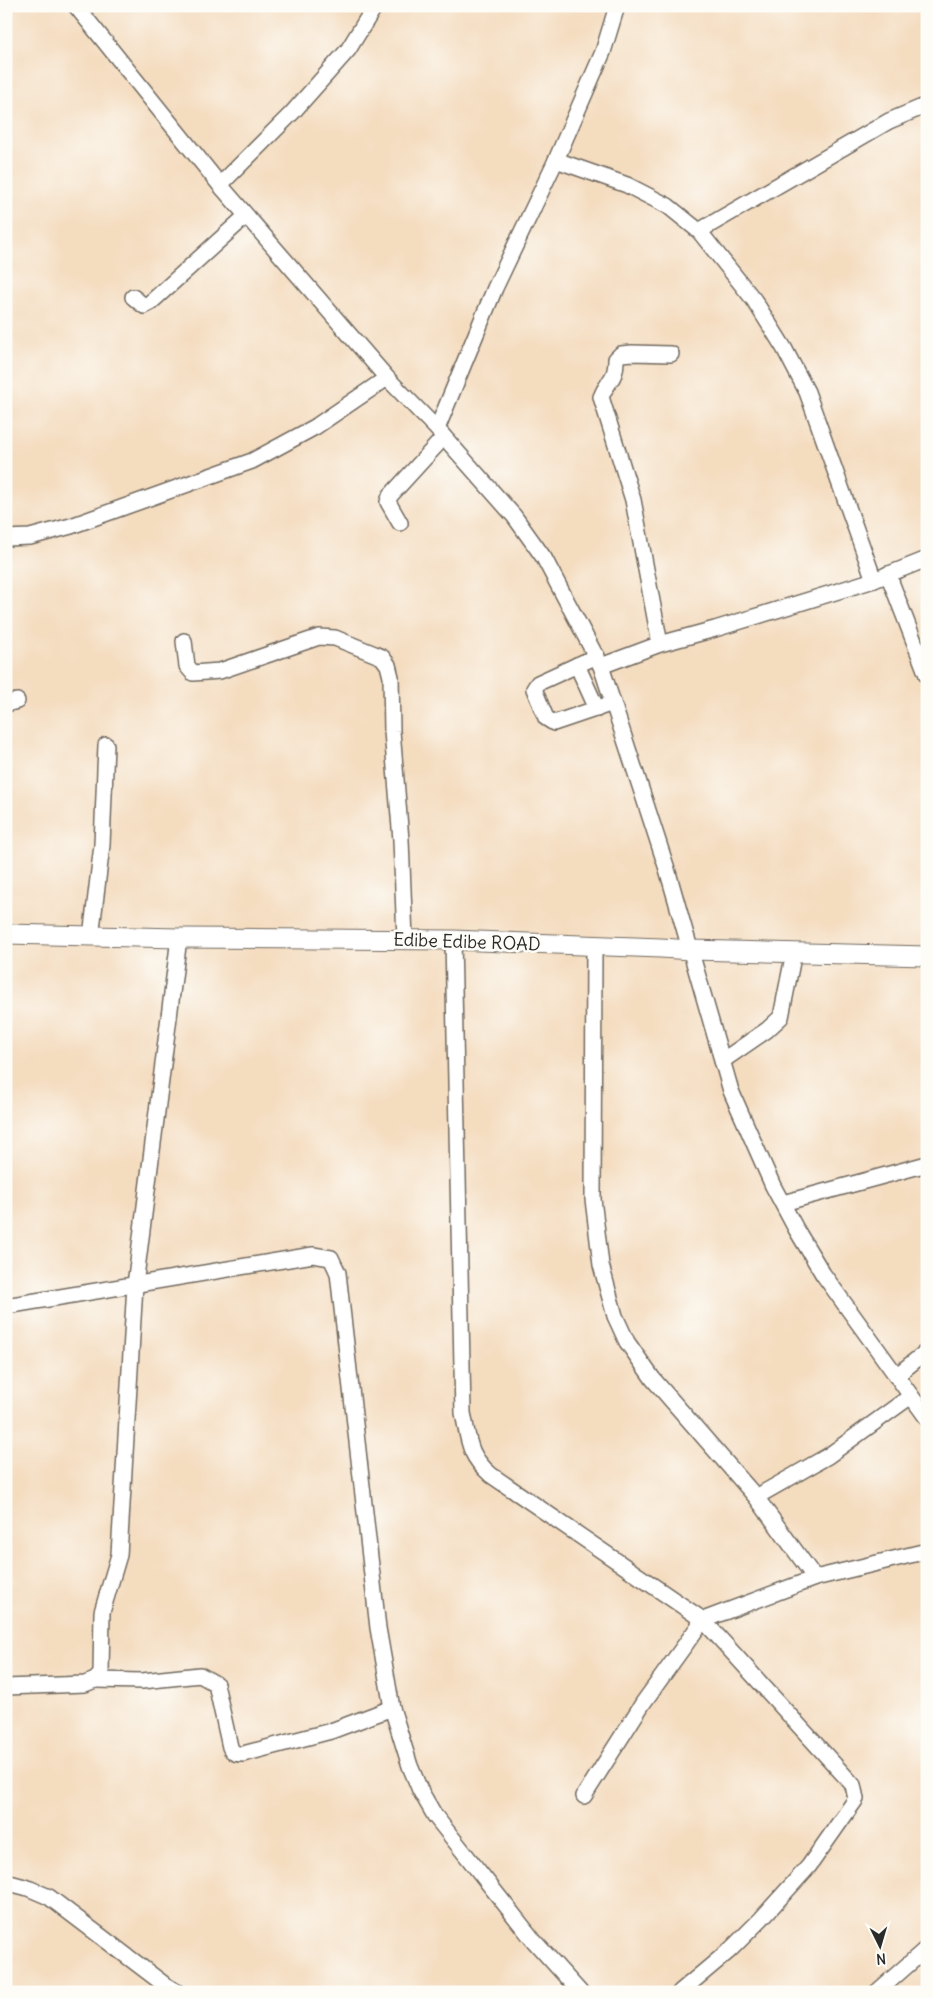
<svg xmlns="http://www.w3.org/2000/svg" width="933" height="1998" font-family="Delius,sans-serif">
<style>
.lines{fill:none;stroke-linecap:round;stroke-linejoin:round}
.minor-casing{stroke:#71695f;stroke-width:18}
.major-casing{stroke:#71695f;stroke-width:21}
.minor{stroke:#fff;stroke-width:15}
.major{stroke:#fff;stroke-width:19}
.labels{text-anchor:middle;stroke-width:5;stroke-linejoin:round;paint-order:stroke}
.street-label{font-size:18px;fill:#2b2b2b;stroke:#fdfcf7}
</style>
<rect width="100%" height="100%" fill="#fdfcf7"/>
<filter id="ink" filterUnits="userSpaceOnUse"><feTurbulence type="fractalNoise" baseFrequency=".02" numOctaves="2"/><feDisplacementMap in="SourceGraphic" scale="10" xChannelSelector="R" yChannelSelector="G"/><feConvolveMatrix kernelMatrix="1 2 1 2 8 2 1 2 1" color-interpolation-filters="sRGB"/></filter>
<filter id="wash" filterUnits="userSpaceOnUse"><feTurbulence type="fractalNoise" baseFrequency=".0096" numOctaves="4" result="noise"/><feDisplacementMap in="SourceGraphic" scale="20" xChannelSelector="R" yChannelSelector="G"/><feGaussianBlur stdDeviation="1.12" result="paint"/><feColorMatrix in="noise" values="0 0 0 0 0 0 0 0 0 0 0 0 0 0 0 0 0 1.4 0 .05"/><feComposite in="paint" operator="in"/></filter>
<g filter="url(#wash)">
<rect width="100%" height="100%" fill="#f4dcbf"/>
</g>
<g filter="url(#ink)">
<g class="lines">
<defs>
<g id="minor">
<path d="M76,6l144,179 167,193 50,51 77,87 30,42 57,108 66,203 64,222 42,95 23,43 27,45 104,144"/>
<path d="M556,160l71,25 41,21 31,25 55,69 30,48 23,44 67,188"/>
<path d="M220,185l72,-72 56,-63 27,-44"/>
<path d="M699,231l190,-110 38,-16"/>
<path d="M133,297l11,9 6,-3 96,-87"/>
<path d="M437,429l58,-141 61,-128 47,-108 14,-46"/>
<path d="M400,523l-12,-21 2,-6 54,-59"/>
<path d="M6,538l24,-1 41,-11 181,-65 63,-34 72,-49"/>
<path d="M888,574l39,101"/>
<path d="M184,641l3,25 6,7 27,-2 99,-34 16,1 47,19 6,8 3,12 1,54 9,109 4,99"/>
<path d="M660,644l-27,-144 -32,-103c7,-18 15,-16 15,-38l5,-5 11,-1 39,1"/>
<path d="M597,656l-59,27 -4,6 12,29 8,5 59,-20"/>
<path d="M577,665l20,44"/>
<path d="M601,666l59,-22 55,-15 159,-49 53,-21"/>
<path d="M6,704l11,-3"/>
<path d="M91,937l11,-92 4,-100"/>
<path d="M453,940l10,473c6,28 5,42 28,62l212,145 150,165 3,14 -47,67 -48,53 -31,31 -50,42"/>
<path d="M594,946l-1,253 8,66 14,51 12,26 26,37 103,118 59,81"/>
<path d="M722,1061l45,-31 14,-13 13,-65"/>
<path d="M783,1203l144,-39"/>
<path d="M6,1306l307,-51 18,3 7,15 40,355 14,80 18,58 10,24 15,26 99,125 46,51"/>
<path d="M896,1376l31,-25"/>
<path d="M756,1497l72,-41 83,-60"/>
<path d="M95,1680l47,1 58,-6 16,9 14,63c3,7 7,7 13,7l88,-23 61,-23"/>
<path d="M6,1687l79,-3 10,-4 6,-6 1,-62 17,-57 16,-270 44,-347"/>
<path d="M584,1796l59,-93 60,-83 112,-42 112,-27"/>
<path d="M6,1882l22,6 21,9 116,88 12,7"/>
<path d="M877,1992l50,-44"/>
</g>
<path id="major" d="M6,934l173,4 274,2 208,8 30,2 236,6"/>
</defs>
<use href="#minor" class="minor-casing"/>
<use href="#major" class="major-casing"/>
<use href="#minor" class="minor"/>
<use href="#major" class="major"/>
</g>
</g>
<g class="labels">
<g class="street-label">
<text transform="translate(467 942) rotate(2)" y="6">Edibe Edibe ROAD</text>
</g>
</g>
<rect width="933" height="1998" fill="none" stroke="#fdfcf7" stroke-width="25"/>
<g transform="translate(880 1946) rotate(175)" stroke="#fdfcf7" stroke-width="4" paint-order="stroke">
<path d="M0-4L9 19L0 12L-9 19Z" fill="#2b2b2b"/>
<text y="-8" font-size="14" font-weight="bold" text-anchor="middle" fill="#2b2b2b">N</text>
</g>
</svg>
